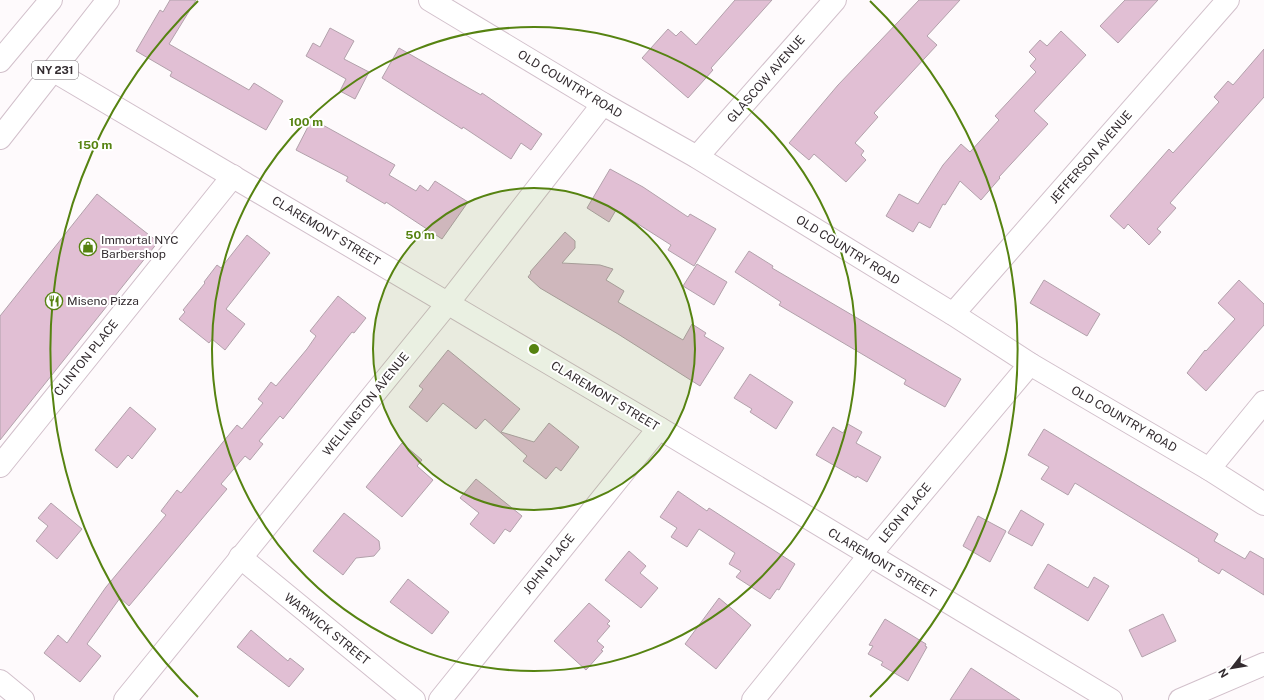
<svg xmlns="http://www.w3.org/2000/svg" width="1264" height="700" font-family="'Public Sans',sans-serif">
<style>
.building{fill:#e1bfd4;stroke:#b2a1ab}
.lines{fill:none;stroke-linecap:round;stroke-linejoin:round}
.street-casing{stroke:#d2c0cb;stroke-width:24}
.primary-casing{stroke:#d2c0cb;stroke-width:24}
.street{stroke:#fff;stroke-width:22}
.primary{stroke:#fff;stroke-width:22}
.ring{fill:none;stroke:#568311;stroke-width:2}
.labels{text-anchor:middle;stroke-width:4;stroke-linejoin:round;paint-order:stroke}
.shield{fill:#fff;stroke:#706b6e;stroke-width:1}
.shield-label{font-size:11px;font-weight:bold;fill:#332c30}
.street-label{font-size:12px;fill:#332c30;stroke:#fff}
.poi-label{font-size:12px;fill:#332c30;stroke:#fff;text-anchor:start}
.centre{fill:#568311;stroke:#fff;stroke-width:2}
.ring-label{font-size:12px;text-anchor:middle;font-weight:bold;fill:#568311;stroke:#fff;stroke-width:4;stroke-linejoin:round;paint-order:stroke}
</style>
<rect width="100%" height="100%" fill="#fefafc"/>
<g class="building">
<path d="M170,0h26l-27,44 80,46 5,-7 29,18 -17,29 -96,-54 2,-4 -36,-21 24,-41 3,2z"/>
<path d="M735,0h37l-61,68 2,2 -25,28 -46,-40 26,-29 8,7 5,-5 15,14z"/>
<path d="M919,0h41l-33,36 10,9 -63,68 4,4 -23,26 9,8 -3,4 5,5 -20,22 -32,-28 -5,6 -20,-17 49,-58z"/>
<path d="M1125,0h33l-40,43 -18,-17z"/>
<path d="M330,28l24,13 -10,18 25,13 -14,27 -15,-8 6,-12 -40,-23 7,-13 7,4z"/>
<path d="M1061,31l25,24 -52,56 14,13 -49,53 1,1 -19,22 -21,-19 -15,24 -2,-1 -13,24 -11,-6 -6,10 -27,-16 13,-22 19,10 25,-39 18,-21 9,8 29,-32 -4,-4 41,-44 -6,-6 6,-7 -7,-7 11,-12 7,6z"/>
<path d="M399,48l82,47 1,-2 60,41 -11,16 -10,-7 -10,16 -48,-32 -1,2 -80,-51z"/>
<path d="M1264,49v48l-94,106 6,5 -19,21 4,3 -12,13 -21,-21 -4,5 -14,-13 59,-67 4,4 46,-51 -5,-5 14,-16 5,4z"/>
<path d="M312,119l83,46 -6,10 27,16 4,-6 8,6 7,-10 33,21 -26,37 -56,-37 -1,2 -39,-23 2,-4 -52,-27z"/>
<path d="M610,169l33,18 45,30 2,-3 26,15 -22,37 -26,-16 3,-5 -55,-35 -7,12 -22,-14z"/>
<path d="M97,194l61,48 -158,198v-124z"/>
<path d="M565,232l10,9v7l-13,15 38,2 13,4 -7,11 18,11 -6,11 65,38 9,-16 14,9 -2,3 20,12 -24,38 -82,-52 -78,-46 -12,-11 3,-4 -1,-1z"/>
<path d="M247,235l23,18 -44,56 19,15 -20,26 -13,-11 -3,4 -30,-24 6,-7 -2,-2 22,-27 -1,-1 13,-17 4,3z"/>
<path d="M749,251l24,15 -1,2 189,111 -16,28 -41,-23 2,-4 -127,-75 2,-3 -46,-30z"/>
<path d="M697,264l30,18 -13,23 -31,-19z"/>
<path d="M1044,280l56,34 -13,22 -57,-33z"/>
<path d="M1239,280l25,24v21l-58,66 -19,-18 18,-23 1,1 29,-32 -17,-16z"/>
<path d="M338,296l28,22 -12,15 -2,-1 -69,87 -3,-3 -21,25 4,3 -13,16 -5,-4 -24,28 6,5 -98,117 -9,-8 -33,46 14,12 -21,26 -36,-29 14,-18 9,8 39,-56 60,-72 -5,-4 16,-21 4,3 56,-68 5,4 21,-26 -5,-4 13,-17 5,4 31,-37 9,-13 -6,-5z"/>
<path d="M448,350l72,59 -19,23 33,10 15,-19 30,24 -18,24 -5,-4 -10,12 -23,-18 4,-5 -42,-37 -9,10 -33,-26 -16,19 -18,-15 14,-18 -4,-3z"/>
<path d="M750,374l43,28 -17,27 -26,-17 2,-3 -18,-11z"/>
<path d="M130,407l26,22 -24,30 -4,-4 -11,13 -22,-18z"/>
<path d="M848,424l14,8 -6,11 25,14 -14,25 -10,-6 -1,2 -40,-23 17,-28 10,6z"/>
<path d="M1044,429l174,105 -4,7 31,18 5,-8 14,8v36l-42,-26 -3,5 -21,-13 1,-2 -124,-76 -7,12 -27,-16 8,-12 -21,-12z"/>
<path d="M402,443l20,17 -5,6 16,14 -31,37 -36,-30z"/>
<path d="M476,479l46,37 -12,16 -5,-3 -11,15 -24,-20 9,-11 -19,-15z"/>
<path d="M678,491l29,20 2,-3 86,56 -16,26 -2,-1 -7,10 -34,-22 5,-6 -12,-7 6,-11 -36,-24 -12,18 -16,-10 6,-9 -17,-11z"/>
<path d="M51,503l31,26 -25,30 -21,-18 12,-15 -10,-8z"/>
<path d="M1021,510l23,14 -12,22 -24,-13z"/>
<path d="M344,513l35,28 1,8 -6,7 -18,2 -13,17 -30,-24z"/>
<path d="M978,516l28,15 -16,31 -27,-16z"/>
<path d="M629,551l17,15 -6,7 18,15 -17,20 -36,-28z"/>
<path d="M1048,564l40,24 6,-11 15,9 -21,35 -54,-33z"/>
<path d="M408,579l41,33 -17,22 -42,-32z"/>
<path d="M719,598l32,27 -35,44 -31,-25z"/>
<path d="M589,603l21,18 -3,3 3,2 -13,15 7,6 -3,3 2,1 -17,19 -32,-29z"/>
<path d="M1163,614l13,27 -34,16 -13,-27z"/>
<path d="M885,619l41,25 -1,2 2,1 -19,34 -27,-16 2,-3 -15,-8 5,-8 -4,-1z"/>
<path d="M251,630l37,31 2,-3 14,11 -15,18 -52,-40z"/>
<path d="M971,668l49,32h-70z"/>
</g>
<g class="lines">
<defs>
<g id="street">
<path d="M430,0l173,104 94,53 256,157 77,50 179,105 55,35"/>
<path d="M54,71l605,357 452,272"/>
<path d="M697,157l138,-157"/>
<path d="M953,314l275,-314"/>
<path d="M0,466l233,-290"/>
<path d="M1209,469l55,-67"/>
<path d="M240,557l174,143"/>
<path d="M0,681l23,19"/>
<path d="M125,700l323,-397 155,-199"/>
<path d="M440,700l219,-272"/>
<path d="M753,700l116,-144 161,-192"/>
<path d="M1180,700l84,-36"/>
</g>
<g id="primary">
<path d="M0,61l51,-61"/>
<path d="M0,138l108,-138"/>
</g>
</defs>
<use href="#street" class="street-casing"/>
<use href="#primary" class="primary-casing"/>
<use href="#street" class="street"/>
<use href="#primary" class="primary"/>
</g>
<circle cx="534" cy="349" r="161" fill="#568311" fill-opacity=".12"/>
<g class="ring">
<circle cx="534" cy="349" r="161"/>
<circle cx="534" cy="349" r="322"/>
<path d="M198 697A484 484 0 0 1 198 1M870 1A484 484 0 0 1 870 697"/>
</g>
<defs>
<symbol id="shop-ring" viewBox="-11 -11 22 22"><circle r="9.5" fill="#fff" stroke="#568311" stroke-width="1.5"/><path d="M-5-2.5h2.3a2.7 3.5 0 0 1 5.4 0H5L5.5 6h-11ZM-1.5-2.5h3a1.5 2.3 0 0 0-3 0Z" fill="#568311"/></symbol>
<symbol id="restaurant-ring" viewBox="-11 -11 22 22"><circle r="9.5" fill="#fff" stroke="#568311" stroke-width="1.5"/><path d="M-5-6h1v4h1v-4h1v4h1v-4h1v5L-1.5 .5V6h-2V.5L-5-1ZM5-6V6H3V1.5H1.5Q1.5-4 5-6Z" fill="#568311"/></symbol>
</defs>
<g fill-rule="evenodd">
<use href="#shop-ring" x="78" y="237" width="20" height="20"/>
<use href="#restaurant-ring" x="44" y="291" width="20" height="20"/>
</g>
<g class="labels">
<rect class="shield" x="32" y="61" width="46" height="18" rx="3"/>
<g class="shield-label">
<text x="55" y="74">NY 231</text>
</g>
<g class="street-label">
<text transform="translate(766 79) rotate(-49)" y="4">GLASCOW AVENUE</text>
<text transform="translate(570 84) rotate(31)" y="4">OLD COUNTRY ROAD</text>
<text transform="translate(1091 157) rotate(-49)" y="4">JEFFERSON AVENUE</text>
<text transform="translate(326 231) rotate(31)" y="4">CLAREMONT STREET</text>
<text transform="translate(848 250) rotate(32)" y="4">OLD COUNTRY ROAD</text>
<text transform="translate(86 358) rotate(-51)" y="4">CLINTON PLACE</text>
<text transform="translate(605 396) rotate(31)" y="4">CLAREMONT STREET</text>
<text transform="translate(366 404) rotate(-51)" y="4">WELLINGTON AVENUE</text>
<text transform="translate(1124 419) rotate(30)" y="4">OLD COUNTRY ROAD</text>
<text transform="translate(905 513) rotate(-50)" y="4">LEON PLACE</text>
<text transform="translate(882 563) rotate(31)" y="4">CLAREMONT STREET</text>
<text transform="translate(549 564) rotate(-51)" y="4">JOHN PLACE</text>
<text transform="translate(327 629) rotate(39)" y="4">WARWICK STREET</text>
</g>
<g class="poi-label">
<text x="101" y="244">Immortal NYC<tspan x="101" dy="14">Barbershop</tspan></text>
<text x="67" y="305">Miseno Pizza</text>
</g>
</g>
<circle cx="534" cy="349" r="6" class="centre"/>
<g class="ring-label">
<text x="306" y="126">100 m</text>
<text x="95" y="149">150 m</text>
<text x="420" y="239">50 m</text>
</g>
<g transform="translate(1232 668) rotate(239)" stroke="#ffffff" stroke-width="3" paint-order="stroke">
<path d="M0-3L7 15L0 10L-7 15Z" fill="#332c30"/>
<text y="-6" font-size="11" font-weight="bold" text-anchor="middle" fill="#332c30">N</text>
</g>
</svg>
